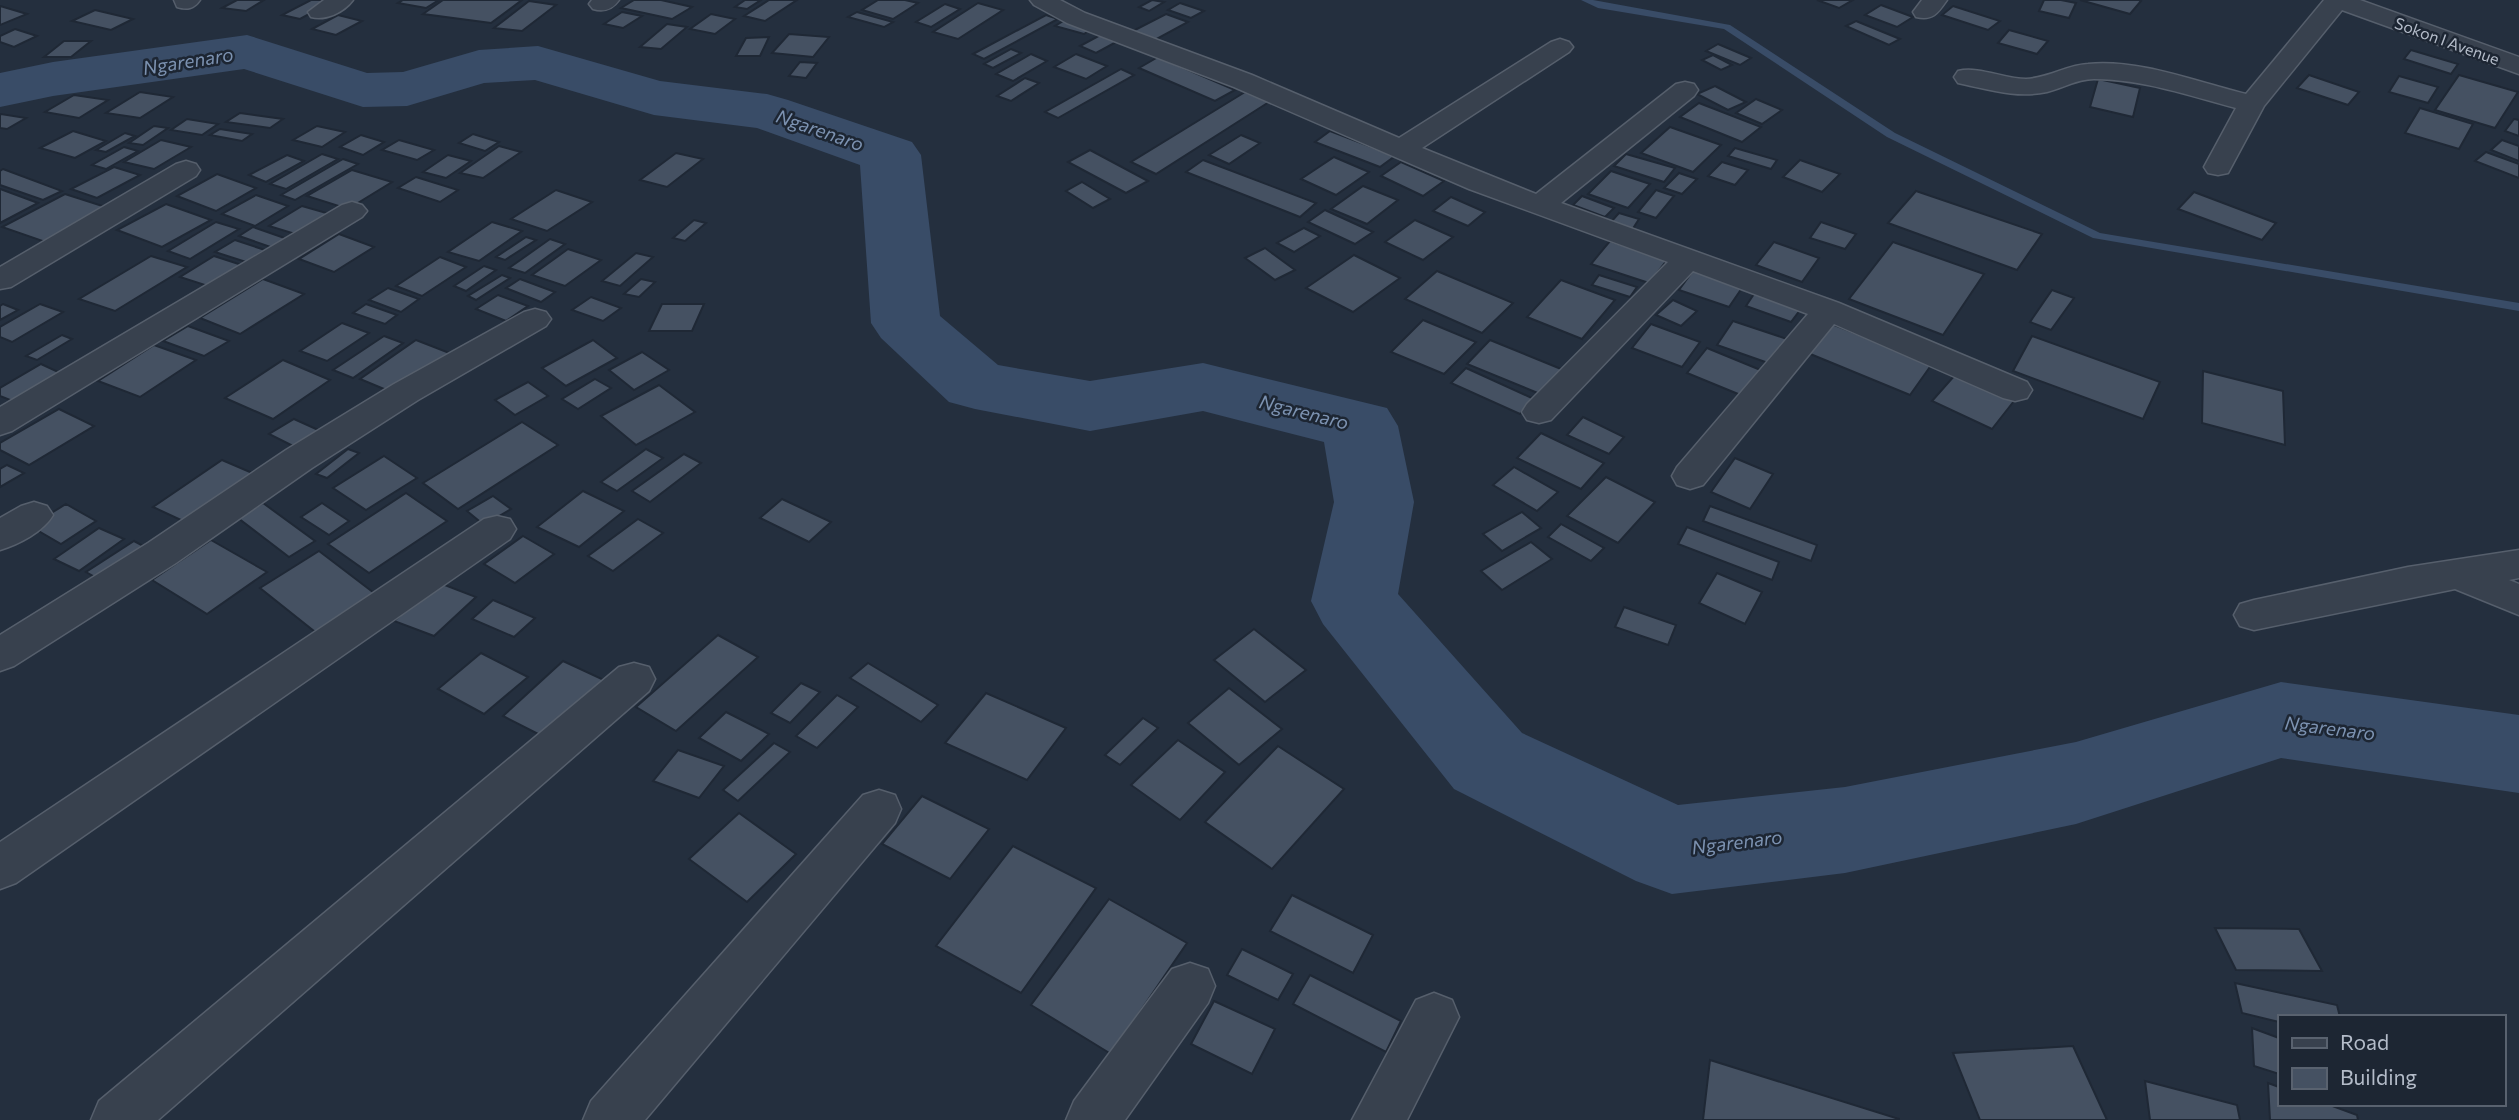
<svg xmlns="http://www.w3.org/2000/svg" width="2519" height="1120" font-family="Commissioner,sans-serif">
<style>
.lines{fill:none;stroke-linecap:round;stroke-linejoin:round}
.stream{fill:#394c67;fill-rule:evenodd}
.river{fill:#394c67;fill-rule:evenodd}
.building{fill:#455162;stroke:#1f2835;stroke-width:2}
.minor-casing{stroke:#565f6c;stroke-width:3}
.minor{fill:#38414e;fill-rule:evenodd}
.labels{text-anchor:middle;stroke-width:5;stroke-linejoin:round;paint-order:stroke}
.far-street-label{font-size:16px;fill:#b4bcc9;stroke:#1d2633}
.water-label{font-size:19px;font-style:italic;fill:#7c92b1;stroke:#1d2633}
</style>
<rect width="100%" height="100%" fill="#242f3e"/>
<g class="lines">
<path class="stream" d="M1581,0h12l137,25 165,108 205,100 419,70v8l-426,-73 -206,-101 -163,-108 -126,-21z"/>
<path class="river" d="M247,35l120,38 36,-1 76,-22 59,-4 122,35 107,13 21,6 124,42 9,13 19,161 58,49 92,16 113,-18 184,45 11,18 16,76 -16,92 124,139 156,72 167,-18 231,-45 205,-60 238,33v78l-238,-35 -205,66 -231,49 -173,21 -36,-13 -182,-92 -131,-165 -12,-23 23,-99 -10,-60 -121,-31 -113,20 -115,-22 -26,-7 -68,-64 -10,-15 -11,-158 -103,-37 -103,-13 -119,-35 -51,3 -77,23 -44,1 -119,-38 -191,27 -53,11v-34l53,-11z"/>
</g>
<g class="building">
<path d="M237,0h27l-18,11 -24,-3z"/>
<path d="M311,0h24l-35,19 -18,-4z"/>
<path d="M403,0h36l-13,8 -28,-5z"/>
<path d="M443,0h79l-31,23 -68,-9z"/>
<path d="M634,0h27l31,7 -20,12 -51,-11z"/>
<path d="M745,0h16l-14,9 -12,-2z"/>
<path d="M769,0h28l-32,21 -21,-5z"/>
<path d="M878,0h27l13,3 -25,16 -31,-9z"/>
<path d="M1152,0l12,2 -15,9 -10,-4z"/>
<path d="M1817,0h36l-14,8z"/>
<path d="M2044,0h17l15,3 -7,15 -30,-7z"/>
<path d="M2080,0h59l2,1 -11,13z"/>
<path d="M529,1l27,4 -34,26 -28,-3z"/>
<path d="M978,3l25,7 -45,29 -25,-7z"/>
<path d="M1180,3l24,8 -13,7 -23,-8z"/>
<path d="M945,4l15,5 -29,18 -15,-5z"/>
<path d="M1881,5l32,12 -16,10 -32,-12z"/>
<path d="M0,6l27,8 -27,11z"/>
<path d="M1953,6l47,15 -12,9 -46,-15z"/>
<path d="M95,10l38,9 -22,11 -39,-9z"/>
<path d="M622,12l20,4 -19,12 -19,-4z"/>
<path d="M857,12l36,10 -9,5 -36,-10z"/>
<path d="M711,14l24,5 -20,15 -25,-5z"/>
<path d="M1166,14l22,8 -35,19 -22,-9z"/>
<path d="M338,15l24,6 -26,14 -24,-6z"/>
<path d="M1046,15l12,4 -74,40 -11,-5z"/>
<path d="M1065,20l28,8 -9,6 -29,-8z"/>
<path d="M1856,21l44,18 -11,6 -43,-19z"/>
<path d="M667,24l20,3 -26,22 -21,-2z"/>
<path d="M15,29l22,7 -23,11 -14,-5v-6z"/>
<path d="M2009,30l39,11 -11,13 -39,-11z"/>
<path d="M1104,33l16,7 -24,13 -16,-7z"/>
<path d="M789,34l40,3 -16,20 -41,-4z"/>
<path d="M769,37l-9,19h-24l10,-18z"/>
<path d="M64,41h27l-20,16h-27z"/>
<path d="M1718,44l33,14 -11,7 -34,-14z"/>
<path d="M1011,49l10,4 -28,15 -9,-4z"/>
<path d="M2411,50l47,14 -7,10 -47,-15z"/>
<path d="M1031,54l16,7 -34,20 -17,-7z"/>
<path d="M1076,54l31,12 -21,13 -32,-12z"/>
<path d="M1713,55l19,10 -11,5 -19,-10z"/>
<path d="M1158,57l77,33 -20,11 -76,-33z"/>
<path d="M800,62l17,1 -11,15 -17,-2z"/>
<path d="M1121,69l13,6 -76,43 -13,-6z"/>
<path d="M2309,75l50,17 -11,13 -51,-17z"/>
<path d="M2459,75l59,17 -23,36 -60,-18z"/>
<path d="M2399,76l39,11 -10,16 -39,-11z"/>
<path d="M1025,78l14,5 -28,18 -14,-5z"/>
<path d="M2098,79l42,9 -7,29 -43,-10z"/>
<path d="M1715,86l31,16 -18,8 -31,-16z"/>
<path d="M140,92l33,5 -33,21 -34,-5z"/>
<path d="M1245,92l24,10 -113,72 -25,-12z"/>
<path d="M74,95l34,5 -29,18 -34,-6z"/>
<path d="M1756,99l26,11 -20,14 -26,-11z"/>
<path d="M1699,103l62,24 -19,15 -62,-25z"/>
<path d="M2420,108l53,16 -14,25 -54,-16z"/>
<path d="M240,113l43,6 -13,9 -44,-6z"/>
<path d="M0,115l1,-1 25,4 -19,11 -7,-1z"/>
<path d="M187,119l31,5 -16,11 -31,-5z"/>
<path d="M2514,119l5,1v16l-14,-5z"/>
<path d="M154,126l14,2 -25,17 -14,-2z"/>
<path d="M317,126l28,6 -23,15 -29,-7z"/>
<path d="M1670,127l51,18 -28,27 -52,-19z"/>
<path d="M220,129l32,5 -10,7 -32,-6z"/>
<path d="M73,131l33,10 -31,17 -35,-10z"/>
<path d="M1330,131l65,25 -15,11 -65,-25z"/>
<path d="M125,133l10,3 -29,16 -10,-2z"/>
<path d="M473,134l26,8 -14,9 -26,-8z"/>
<path d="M361,135l23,7 -21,13 -23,-8z"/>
<path d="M1241,135l19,8 -31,21 -20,-9z"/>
<path d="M161,140l30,7 -37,22 -30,-7z"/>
<path d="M399,140l35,10 -17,10 -35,-10z"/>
<path d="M2502,140l17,6v15l-28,-11z"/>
<path d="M499,146l22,6 -38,26 -23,-5z"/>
<path d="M124,147l14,4 -32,18 -14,-4z"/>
<path d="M1735,148l42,12 -6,9 -43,-13z"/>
<path d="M1090,150l58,31 -22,12 -58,-31z"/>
<path d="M2486,152l33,12v14l-44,-17z"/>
<path d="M676,153l27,6 -36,28 -27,-7z"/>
<path d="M322,154l16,5 -52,30 -16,-5z"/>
<path d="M1626,154l49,14 -11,14 -50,-16z"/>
<path d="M287,155l17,6 -38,21 -17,-7z"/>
<path d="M448,155l23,6 -25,17 -23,-6z"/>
<path d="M1334,157l35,15 -33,23 -35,-16z"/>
<path d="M343,159l15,5 -63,36 -14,-5z"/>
<path d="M1203,160l113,43 -16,14 -114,-45z"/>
<path d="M1800,160l40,14 -18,18 -39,-15z"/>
<path d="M1401,162l43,19 -21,15 -42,-20z"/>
<path d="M1722,162l26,8 -13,15 -27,-9z"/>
<path d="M114,167l26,8 -43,23 -26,-9z"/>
<path d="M3,169l59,22 -19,9 -43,-15v-14z"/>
<path d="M352,170l40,12 -44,27 -41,-13z"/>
<path d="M1611,171l39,13 -22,24 -40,-14z"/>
<path d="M1679,173l18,6 -15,15 -18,-6z"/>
<path d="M217,174l39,14 -40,23 -39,-15z"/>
<path d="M416,177l42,13 -18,12 -42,-14z"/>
<path d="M1082,182l28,17 -17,9 -27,-17z"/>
<path d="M1363,186l35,14 -31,24 -36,-15z"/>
<path d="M0,189l38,14 -38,20z"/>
<path d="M556,190l36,12 -45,29 -36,-12z"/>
<path d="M1656,190l18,6 -18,22 -18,-6z"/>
<path d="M1916,191l126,43 -25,36 -129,-47z"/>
<path d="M2194,192l82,31 -14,17 -84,-31z"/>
<path d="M65,194l50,16 -61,35 -52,-18z"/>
<path d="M256,195l32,11 -33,20 -33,-12z"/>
<path d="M1582,196l32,12 -9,9 -32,-12z"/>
<path d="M1451,197l34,15 -17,14 -35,-15z"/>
<path d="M166,204l45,16 -49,27 -45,-17z"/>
<path d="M302,206l35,10 -32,21 -36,-11z"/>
<path d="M1325,210l48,22 -18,12 -47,-22z"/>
<path d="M1619,213l20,6 -7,11 -22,-7z"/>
<path d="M694,220l12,3 -21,18 -12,-3z"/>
<path d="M1415,220l38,17 -30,23 -38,-18z"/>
<path d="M216,222l23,7 -49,30 -22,-8z"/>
<path d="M492,222l30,9 -43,30 -31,-9z"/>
<path d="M1821,222l35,12 -11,15 -35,-11z"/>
<path d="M253,227l43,15 -14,9 -43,-15z"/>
<path d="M1304,228l16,8 -26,16 -17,-9z"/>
<path d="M339,234l35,13 -40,25 -35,-13z"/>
<path d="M526,237l10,3 -31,20 -9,-3z"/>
<path d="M550,239l15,5 -40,29 -16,-5z"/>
<path d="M235,240l30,10 -19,12 -31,-10z"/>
<path d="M1610,241l57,19 -18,23 -58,-19z"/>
<path d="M1774,242l45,16 -17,24 -46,-17z"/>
<path d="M1893,242l91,32 -41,61 -94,-36z"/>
<path d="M1265,248l30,22 -20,10 -30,-22z"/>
<path d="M568,249l33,11 -36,26 -33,-11z"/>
<path d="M636,253l17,4 -33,29 -18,-5z"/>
<path d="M1354,255l46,23 -47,34 -47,-24z"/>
<path d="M151,256l36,11 -72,44 -36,-12z"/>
<path d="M214,256l34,11 -34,21 -34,-11z"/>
<path d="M440,257l26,10 -44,29 -26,-10z"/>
<path d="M484,266l12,4 -30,21 -12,-5z"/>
<path d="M1695,268l49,17 -15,22 -50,-17z"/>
<path d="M1437,271l76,32 -31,30 -77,-34z"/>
<path d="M502,275l8,3 -34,22 -8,-4z"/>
<path d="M1599,275l38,12 -7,10 -38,-12z"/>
<path d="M263,279l41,15 -64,40 -40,-16z"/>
<path d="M520,279l35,13 -14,10 -35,-14z"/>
<path d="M641,279l14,3 -16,15 -15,-3z"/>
<path d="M1561,280l54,20 -33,39 -55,-22z"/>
<path d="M388,288l31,11 -18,13 -32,-12z"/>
<path d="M2052,290l22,8 -23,32 -21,-8z"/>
<path d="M1754,294l46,16 -9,12 -45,-16z"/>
<path d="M498,295l30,11 -22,15 -30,-12z"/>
<path d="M591,297l30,11 -18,13 -31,-11z"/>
<path d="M1673,300l24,11 -16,15 -25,-11z"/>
<path d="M3,304l15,6 -18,10v-14z"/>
<path d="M40,304l23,8 -51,30 -12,-5v-10z"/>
<path d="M366,304l31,11 -12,9 -32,-11z"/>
<path d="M662,304h42l-12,27h-43z"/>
<path d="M1423,320l53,22 -32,32 -53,-22z"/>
<path d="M1733,321l54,18 -16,25 -54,-19z"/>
<path d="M1827,322l105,42 -22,31 -107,-44z"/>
<path d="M342,323l27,10 -42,28 -27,-10z"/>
<path d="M1651,324l49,18 -18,25 -50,-19z"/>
<path d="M188,326l41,15 -25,15 -41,-15z"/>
<path d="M62,335l10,4 -35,21 -11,-4z"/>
<path d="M384,336l19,7 -50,35 -20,-8z"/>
<path d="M2032,336l128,46 -17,37 -130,-48z"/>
<path d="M416,340l36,14 -56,40 -36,-15z"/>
<path d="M593,340l24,18 -51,28 -24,-18z"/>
<path d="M1490,340l76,31 -21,25 -78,-32z"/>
<path d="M154,345l42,15 -56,37 -42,-16z"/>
<path d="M1707,348l56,23 -20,25 -56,-23z"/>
<path d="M642,352l27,18 -35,20 -25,-20z"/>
<path d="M283,360l47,20 -57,39 -48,-21z"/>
<path d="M41,364l26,12 -47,28 -20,-8v-8z"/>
<path d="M1466,368l68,31 -14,15 -69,-31z"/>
<path d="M2203,371l80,20 2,54 -83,-22z"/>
<path d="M1955,375l59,26 -22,28 -60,-28z"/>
<path d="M595,379l16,9 -33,21 -16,-10z"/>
<path d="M528,382l20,14 -33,19 -20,-15z"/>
<path d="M659,385l36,27 -59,33 -35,-29z"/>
<path d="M59,409l35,17 -65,39 -29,-15v-7z"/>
<path d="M1583,417l41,20 -15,17 -42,-19z"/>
<path d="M294,419l31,14 -24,17 -32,-16z"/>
<path d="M522,422l36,23 -100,64 -35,-26z"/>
<path d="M1541,433l63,30 -23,26 -64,-31z"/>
<path d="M348,449l11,4 -32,25 -11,-4z"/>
<path d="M646,449l17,9 -46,33 -16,-9z"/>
<path d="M684,454l17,9 -51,39 -18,-11z"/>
<path d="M384,456l33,22 -51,32 -33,-22z"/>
<path d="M1735,458l38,16 -23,35 -39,-17z"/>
<path d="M222,460l42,18 -68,49 -43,-20z"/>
<path d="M7,465l17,8 -24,14v-18z"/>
<path d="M1514,467l44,25 -21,19 -44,-26z"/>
<path d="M1606,477l49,25 -37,41 -51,-27z"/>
<path d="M583,491l41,20 -45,36 -42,-20z"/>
<path d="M406,493l41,28 -78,52 -41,-29z"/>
<path d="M493,496l18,13 -27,16 -17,-14z"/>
<path d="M782,499l49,23 -22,20 -49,-24z"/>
<path d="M263,503l52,38 -26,16 -51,-39z"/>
<path d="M322,503l27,18 -20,14 -28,-18z"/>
<path d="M66,504l30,17 -35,23 -31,-18z"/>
<path d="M1710,506l107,39 -6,16 -108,-40z"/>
<path d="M1522,512l19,16 -39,23 -19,-17z"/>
<path d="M638,519l25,14 -50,38 -25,-15z"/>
<path d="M1561,524l43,24 -13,13 -43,-24z"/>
<path d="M1687,527l92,35 -7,18 -94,-36z"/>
<path d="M99,528l25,11 -45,32 -25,-12z"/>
<path d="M523,536l31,18 -39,29 -31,-19z"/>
<path d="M211,540l56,32 -60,42 -55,-34z"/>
<path d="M134,541l15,8 -47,32 -16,-9z"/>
<path d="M1531,542l21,17 -50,31 -21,-19z"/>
<path d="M319,551l59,45 -59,39 -59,-47z"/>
<path d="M1717,573l45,19 -17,32 -46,-21z"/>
<path d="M437,582l39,15 -42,39 -40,-15z"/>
<path d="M493,600l42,18 -21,19 -42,-18z"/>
<path d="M1624,607l52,18 -8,20 -53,-18z"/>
<path d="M1254,629l52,41 -41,32 -51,-42z"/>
<path d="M718,635l40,22 -82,74 -40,-24z"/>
<path d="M481,653l47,24 -44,37 -46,-25z"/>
<path d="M563,661l41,19 -60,57 -41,-21z"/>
<path d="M868,663l70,42 -17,17 -71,-44z"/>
<path d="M801,683l19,9 -30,31 -19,-10z"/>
<path d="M1229,688l53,41 -43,36 -51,-42z"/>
<path d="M986,693l80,35 -39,52 -82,-37z"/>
<path d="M837,695l21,12 -41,41 -21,-12z"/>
<path d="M726,712l43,22 -28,27 -42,-23z"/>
<path d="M1143,718l15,10 -38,37 -15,-10z"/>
<path d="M1178,740l47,32 -45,48 -49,-35z"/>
<path d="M774,743l16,9 -52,49 -15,-11z"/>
<path d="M1278,746l66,43 -72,80 -67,-47z"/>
<path d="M678,750l46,16 -25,32 -46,-17z"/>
<path d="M922,796l67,33 -39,50 -68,-35z"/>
<path d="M739,813l57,41 -49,48 -58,-43z"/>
<path d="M1013,846l83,42 -75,105 -85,-47z"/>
<path d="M1292,895l81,40 -20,38 -83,-42z"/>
<path d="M1109,899l78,44 -76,111 -80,-49z"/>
<path d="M2215,928l84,1 23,42 -86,-1z"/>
<path d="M1242,949l51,25 -15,26 -51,-25z"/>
<path d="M1310,975l91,46 -15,31 -93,-48z"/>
<path d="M2235,983l102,22 3,12h-61v5l-37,-9z"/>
<path d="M1214,1001l61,28 -23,45 -61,-30z"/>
<path d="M2252,1028l27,10v36l-25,-8z"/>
<path d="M2073,1046l34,74h-127l-27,-67z"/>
<path d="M1710,1060l189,59v1h-196z"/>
<path d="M2145,1081l92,24 3,15h-90z"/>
<path d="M2268,1083l11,4v17h48l30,11 1,5h-88z"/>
</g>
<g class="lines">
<defs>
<g id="minor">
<path d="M174,0h26c-6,9 -13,10 -23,7z"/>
<path d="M324,0h29c-9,12 -27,21 -42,17l-3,-5z"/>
<path d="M592,0h27c-7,10 -15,12 -26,9l-4,-5z"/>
<path d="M1030,0h30l25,13 167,62 147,63 152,-96 9,-3 9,3 4,5 -4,5 -147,96 114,46 140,-110 9,-2 9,2 4,6 -4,6 -133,107 278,100 188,79 5,8 -5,8 -12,3 -12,-3 -169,-74 -131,161 -13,4 -13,-4 -5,-9 5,-9 131,-153 -115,-43 -142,149 -12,3 -12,-3 -5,-8 5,-8 141,-142 -199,-73 -235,-102 -167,-64 -33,-18z"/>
<path d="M1922,0h25c-9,13 -14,21 -31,17l-3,-5z"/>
<path d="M2324,0h36l159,57v17l-177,-64 -78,96 -36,67 -10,2 -10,-2 -4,-6 32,-59c-46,-12 -94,-29 -142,-29 -17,0 -31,9 -47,13 -27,6 -53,-1 -80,-7l-9,-2 -4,-6 4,-6c21,-5 46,8 68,8 22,-1 41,-14 62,-15 52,-5 108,18 158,30z"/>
<path d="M186,161l10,3 4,6 -4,6 -185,111 -11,2v-22l176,-103z"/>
<path d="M352,202l10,3 5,6 -5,6 -350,214 -12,4v-28l342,-202z"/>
<path d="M535,309l11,3 5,7 -5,7 -128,74 -106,68 -136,95 -162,103 -14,5v-36l148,-92 138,-93 108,-66 130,-72z"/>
<path d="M34,502l13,4 6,9c-10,17 -34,29 -53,35v-32l21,-12z"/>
<path d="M497,516l13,3 6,10 -6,10 -494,344 -16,6v-47l484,-323z"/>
<path d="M2519,550v28l-10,2 10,4v31l-64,-26 -201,41 -14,-4 -6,-11 6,-11 14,-4 154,-33z"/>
<path d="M634,663l15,4 6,12 -6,12 -491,429h-67l8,-19 520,-434z"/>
<path d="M879,790l16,5 6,14 -6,14 -250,297h-62l8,-19 272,-306z"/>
<path d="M1190,963l18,6 7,17 -7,17 -83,117h-59l8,-19 98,-132z"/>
<path d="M1434,993l18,7 7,17 -52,103h-55l64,-120z"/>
</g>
</defs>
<use href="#minor" class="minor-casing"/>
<use href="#minor" class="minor"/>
</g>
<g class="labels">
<g class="far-street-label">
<text transform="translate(2447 41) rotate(20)" y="6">Sokon I Avenue</text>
</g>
<g class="water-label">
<text transform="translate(188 61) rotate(-9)" y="7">Ngarenaro</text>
<text transform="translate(820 130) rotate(19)" y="7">Ngarenaro</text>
<text transform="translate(1304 412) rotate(14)" y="7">Ngarenaro</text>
<text transform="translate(2330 728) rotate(7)" y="7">Ngarenaro</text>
<text transform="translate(1737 842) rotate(-7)" y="7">Ngarenaro</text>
</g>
</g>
<rect x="2278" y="1015" width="228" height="91" fill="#1d2633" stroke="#59626f" stroke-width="2"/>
<rect x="2292" y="1038" width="35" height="10" fill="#38414e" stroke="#59626f" stroke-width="2"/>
<text x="2340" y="1050" font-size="21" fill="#b4bcc9">Road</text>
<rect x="2292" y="1068" width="35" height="21" fill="#455162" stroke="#59626f" stroke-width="2"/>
<text x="2340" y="1085" font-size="21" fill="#b4bcc9">Building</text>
</svg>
